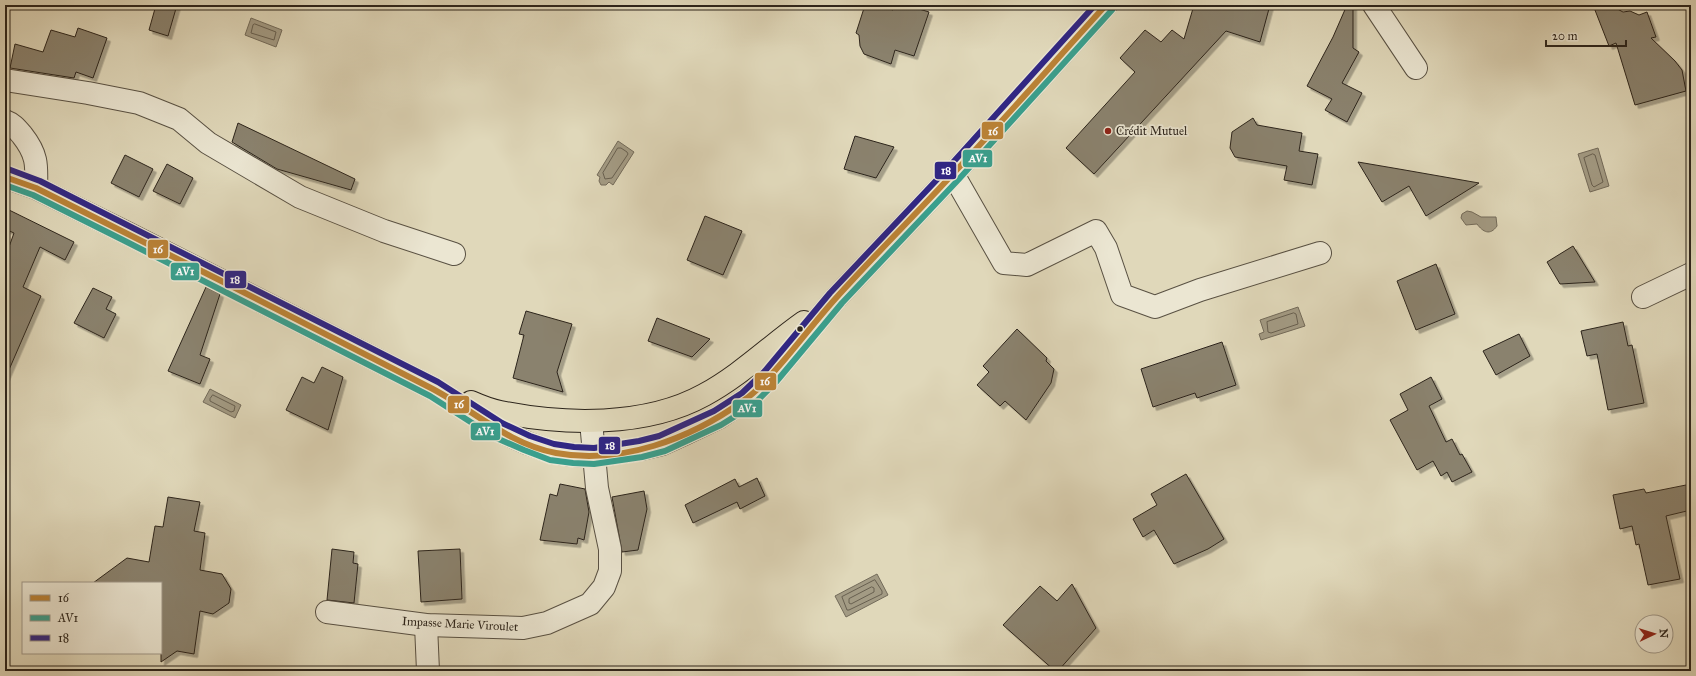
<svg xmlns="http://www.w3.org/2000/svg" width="1696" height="676" font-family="'IM FELL Great Primer',serif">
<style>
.water{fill:#a39b84;stroke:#736b5a}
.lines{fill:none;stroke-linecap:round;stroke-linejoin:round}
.shore{stroke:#686050;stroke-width:1}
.building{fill:#8a826e;stroke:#2c241b;filter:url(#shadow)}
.minor-casing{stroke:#595143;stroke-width:24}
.major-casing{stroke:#2c241b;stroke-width:24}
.minor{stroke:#ebe6d2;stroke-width:22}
.major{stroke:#e0d8ba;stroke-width:22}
.bus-1-casing{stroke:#ebe6d2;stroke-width:9}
.bus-2-casing{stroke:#ebe6d2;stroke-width:9}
.bus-3-casing{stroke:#ebe6d2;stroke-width:9}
.bus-1{stroke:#ba8236;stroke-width:6}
.bus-2{stroke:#3a9f8d;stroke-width:6}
.bus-3{stroke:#312783;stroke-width:6}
.poi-dot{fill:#8f2418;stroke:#ebe6d2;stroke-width:1.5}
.bus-dot{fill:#2c241b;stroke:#ebe6d2;stroke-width:1.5}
.labels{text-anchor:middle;stroke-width:3.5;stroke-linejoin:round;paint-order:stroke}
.poi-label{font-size:12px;fill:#2c241b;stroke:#ebe6d2;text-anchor:start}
.street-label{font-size:12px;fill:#2c241b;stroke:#ebe6d2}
.line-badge{stroke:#ebe6d2;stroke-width:1.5}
.badge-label{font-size:11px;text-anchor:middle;font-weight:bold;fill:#fff}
</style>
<defs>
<filter id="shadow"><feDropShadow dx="3.5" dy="3.5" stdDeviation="0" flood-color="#0004"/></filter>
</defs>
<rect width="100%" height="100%" fill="#e0d8ba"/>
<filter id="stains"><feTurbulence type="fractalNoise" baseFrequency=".005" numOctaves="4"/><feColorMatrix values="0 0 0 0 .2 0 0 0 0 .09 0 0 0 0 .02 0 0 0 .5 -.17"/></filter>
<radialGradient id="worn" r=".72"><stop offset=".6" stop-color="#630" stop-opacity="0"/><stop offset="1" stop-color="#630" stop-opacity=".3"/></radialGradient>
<g class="water">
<path d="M251,18l31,12 -6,17 -31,-12z"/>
<path d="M618,141l16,11 -21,33 -4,-3 -3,3h-5l-2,-4 1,-4 -3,-2z"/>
<path d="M1598,148l11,38 -19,6 -12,-38z"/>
<path d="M1467,211l5,1 9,5h15l1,9c-7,10 -14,6 -20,-2l-11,1 -5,-7 1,-4z"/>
<path d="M1298,307l7,19 -44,14 -2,-6 5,-2 -4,-12z"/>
<path d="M210,389l31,16 -6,13 -32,-16z"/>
<path d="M877,574l11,21 -42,22 -11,-21z"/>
</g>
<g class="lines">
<g class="shore">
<path d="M255,24l21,8 -2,8 -23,-7 2,-8z"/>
<path d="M618,148h3l6,4 1,2 -16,24 -7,1 -2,-6z"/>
<path d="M1593,154l2,1 8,27 -9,5 -2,-2 -8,-27z"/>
<path d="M1294,313l2,1 2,10 -27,9 -3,-1 -1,-10z"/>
<path d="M213,395l22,11 -1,5 -3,1 -21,-11v-2z"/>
<path d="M875,580l7,11v3l-33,16h-2l-5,-13z"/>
<path d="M872,587l2,1v4l-23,12 -2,-1v-4z"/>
</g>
</g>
<g class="building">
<path d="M156,5h21l-9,31 -19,-6z"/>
<path d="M865,5h11l17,5 2,-5h11l23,7 -15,44 -19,-6 -4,14 -27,-10 -4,-8 -1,-11 -3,-2z"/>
<path d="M1194,5h76l-10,37 -34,-11 -132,143 -28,-26 69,-76 -15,-14 25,-28 16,12 11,-12 12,9z"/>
<path d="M1347,5h6v43l6,4 -17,31 20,10 -15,29 -22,-12 7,-11 -25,-13 26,-49z"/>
<path d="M1593,5h17l13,7 7,-1 9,4 8,-3 9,25 -5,1 24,23 7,9 4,21 -51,14 -19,-62 -7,3z"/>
<path d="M78,28l29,10 -14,40 -17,-6 -2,6 -64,-10 5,-24 28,8 8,-22 24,7z"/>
<path d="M1253,118l4,7 45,8 -3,18 19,3 -6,31 -28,-5 3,-14 -52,-9 -5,-9 2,-16z"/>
<path d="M238,123l117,56 -4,11 -74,-21 -45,-27z"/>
<path d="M855,136l39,11 -18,31 -32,-9z"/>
<path d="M125,155l28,14 -14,28 -28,-14z"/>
<path d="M1358,162l41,7 80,14 -53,33 -17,-30 -27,16z"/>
<path d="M167,164l26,14 -13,26 -27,-13z"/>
<path d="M5,208l69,34 -9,18 -25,-13 -17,40 18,9 -36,83v-121l9,-25 -9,-4z"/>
<path d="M705,216l37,15 -19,44 -36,-15z"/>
<path d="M1573,246l22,36 -35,2 -13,-22z"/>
<path d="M1436,264l19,50 -39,16 -19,-49z"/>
<path d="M206,287l14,7 -20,61 10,4 -10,25 -32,-13z"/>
<path d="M93,288l19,9 -6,12 10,5 -12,24 -30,-15z"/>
<path d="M526,311l46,13 -15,48 6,20 -50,-14 11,-43 -5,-1z"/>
<path d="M657,318l53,21 -18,18 -44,-16z"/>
<path d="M1623,322l5,24 4,-1 12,58 -36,7 -11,-56 -10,2 -6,-25z"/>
<path d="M1017,329l30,29 -1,3 8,8 -3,14 -25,37 -21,-19 -5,5 -23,-21 12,-13 -6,-6z"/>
<path d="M1519,334l11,22 -34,19 -13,-24z"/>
<path d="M1222,342l14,43 -39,13 -2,-5 -42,14 -12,-38z"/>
<path d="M322,367l21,10 -15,53 -42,-20 16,-33 12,6z"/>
<path d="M1431,377l11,22 -13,7 17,36 6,-3 8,16 2,-1 10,18 -20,10 -5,-10 -6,4 -8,-15 -16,9 -27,-50 18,-10 -8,-16z"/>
<path d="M1186,474l38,65 -16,10 -34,15 -20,-34 -11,7 -10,-18 24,-14 -6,-11z"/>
<path d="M757,478l8,18 -25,13 -3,-7 -44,21 -8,-18 50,-26 4,8z"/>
<path d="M560,484l25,5 4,23 -5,28 -6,-2 -1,6 -37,-4 10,-46 7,2z"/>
<path d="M1691,484v26l-25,6 14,63 -32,6 -9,-41 -3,1 -4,-19 -12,3 -7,-34 31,-6 2,4z"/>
<path d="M644,491l3,18 -9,41 -16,2 -10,-55z"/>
<path d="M168,497l32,5 -6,29 11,2 -5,37 22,4 9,15 -2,14 -16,11 -13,-3 -6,43 -17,-3 -16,11v-79h-68l34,-25 22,4 6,-36 8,1z"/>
<path d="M332,549l22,3 -1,11 5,1 -4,39 -27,-3z"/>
<path d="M460,549l2,50 -41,3 -3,-51z"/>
<path d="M1072,584l24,44 -38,43h-3l-52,-46 37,-39 17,15z"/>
</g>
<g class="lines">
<defs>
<g id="minor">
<path d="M1374,5l42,63"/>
<path d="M5,80l83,13 51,10 40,16 29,24 92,54 84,34 70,23"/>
<path d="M5,121c8,3 11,7 17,14 15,19 15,29 14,53"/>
<path d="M953,174l51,89 23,2 69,-34 10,17 16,47 33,12 45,-17 120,-37"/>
<path d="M1643,297l48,-23"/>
<path d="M327,612l99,13 97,3 24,-5 43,-19 14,-17 6,-16v-22l-13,-61 -6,-67"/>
<path d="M426,625l2,46"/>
</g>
<g id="major">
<path d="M5,177l31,11 91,45 307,156 64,41 29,13 25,9 21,3 21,1 47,-7 21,-5 22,-10 34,-16 29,-19 23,-22 66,-79 117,-124 153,-169"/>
<path d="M471,402c9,4 19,8 29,10 64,13 146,15 204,-17 37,-20 66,-49 100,-73"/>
</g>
</defs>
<use href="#minor" class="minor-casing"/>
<use href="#major" class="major-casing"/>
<use href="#minor" class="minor"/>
<use href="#major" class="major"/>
<defs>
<path id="bus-1" d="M5,177l31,11c131,65 261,131 391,198 43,21 80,58 129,67 65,12 134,-14 187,-52 16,-11 29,-27 42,-42 17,-20 33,-41 51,-61 37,-41 76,-80 114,-121 53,-56 104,-115 156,-172"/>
<path id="bus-2" d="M5,185l28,10 90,45 307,156 64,41 30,13 26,10 23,3 21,1 48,-7 23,-6 56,-26 32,-20 23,-23 66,-79 117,-124 153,-169"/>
<path id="bus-3" d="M8,169l32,12 398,201 64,41 28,13 24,8 20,3 20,1 45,-7 20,-5 55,-25 28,-18 22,-21 66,-79 117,-124 148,-164"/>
</defs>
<use href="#bus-1" class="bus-1-casing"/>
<use href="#bus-2" class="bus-2-casing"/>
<use href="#bus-3" class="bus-3-casing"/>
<use href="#bus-1" class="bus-1"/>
<use href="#bus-2" class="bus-2"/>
<use href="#bus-3" class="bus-3"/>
</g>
<circle class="poi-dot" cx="1108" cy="131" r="4"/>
<circle class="bus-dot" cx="800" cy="329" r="3.5"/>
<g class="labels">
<g class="poi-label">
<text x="1116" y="135">Crédit Mutuel</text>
</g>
<g class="street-label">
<text transform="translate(460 624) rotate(3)" y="4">Impasse Marie Viroulet</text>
</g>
</g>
<g class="line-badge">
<rect x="981" y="121" width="23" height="19" rx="4" fill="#ba8236"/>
<rect x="962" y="149" width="31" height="19" rx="4" fill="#3a9f8d"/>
<rect x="934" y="161" width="23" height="19" rx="4" fill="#312783"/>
<rect x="147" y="239" width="22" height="20" rx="4" fill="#ba8236"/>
<rect x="170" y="262" width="30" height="19" rx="4" fill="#3a9f8d"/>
<rect x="224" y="270" width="23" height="19" rx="4" fill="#312783"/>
<rect x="754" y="372" width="23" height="19" rx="4" fill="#ba8236"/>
<rect x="447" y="395" width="23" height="19" rx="4" fill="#ba8236"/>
<rect x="732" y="399" width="31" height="19" rx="4" fill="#3a9f8d"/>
<rect x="470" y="422" width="31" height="19" rx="4" fill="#3a9f8d"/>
<rect x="598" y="436" width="23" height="19" rx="4" fill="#312783"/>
</g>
<g class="badge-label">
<text x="993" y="135">16</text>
<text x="978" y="162">AV1</text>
<text x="946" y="174">18</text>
<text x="158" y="253">16</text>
<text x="185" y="275">AV1</text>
<text x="235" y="283">18</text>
<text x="765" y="385">16</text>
<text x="459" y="408">16</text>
<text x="747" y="412">AV1</text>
<text x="485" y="435">AV1</text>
<text x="610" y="449">18</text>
</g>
<rect width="1696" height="676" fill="none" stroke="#e0d8ba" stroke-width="20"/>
<rect x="6" y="6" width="1684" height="664" fill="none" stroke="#2c241b" stroke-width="2"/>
<rect x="10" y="10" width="1676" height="656" fill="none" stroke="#2c241b"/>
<rect x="22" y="582" width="140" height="72" fill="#ebe6d2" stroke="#9f9889"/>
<rect x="30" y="595" width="20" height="6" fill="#ba8236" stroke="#9f9889"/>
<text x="58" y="602" font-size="12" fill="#2c241b">16</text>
<rect x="30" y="615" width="20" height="6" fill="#3a9f8d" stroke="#9f9889"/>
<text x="58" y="622" font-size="12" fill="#2c241b">AV1</text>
<rect x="30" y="635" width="20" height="6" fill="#312783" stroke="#9f9889"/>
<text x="58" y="642" font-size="12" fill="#2c241b">18</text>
<g transform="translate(1654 634) rotate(86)"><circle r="19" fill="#ebe6d2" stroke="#9f9889"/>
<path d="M0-3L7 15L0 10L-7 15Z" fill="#8f2418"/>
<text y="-6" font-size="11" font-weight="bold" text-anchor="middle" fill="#2c241b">N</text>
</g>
<path d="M1546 40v6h80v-6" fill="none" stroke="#2c241b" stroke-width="2"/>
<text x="1552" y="40" font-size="12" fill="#2c241b" stroke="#ebe6d2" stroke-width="3" paint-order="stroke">20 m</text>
<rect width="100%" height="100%" filter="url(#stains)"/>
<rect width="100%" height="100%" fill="url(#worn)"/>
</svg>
